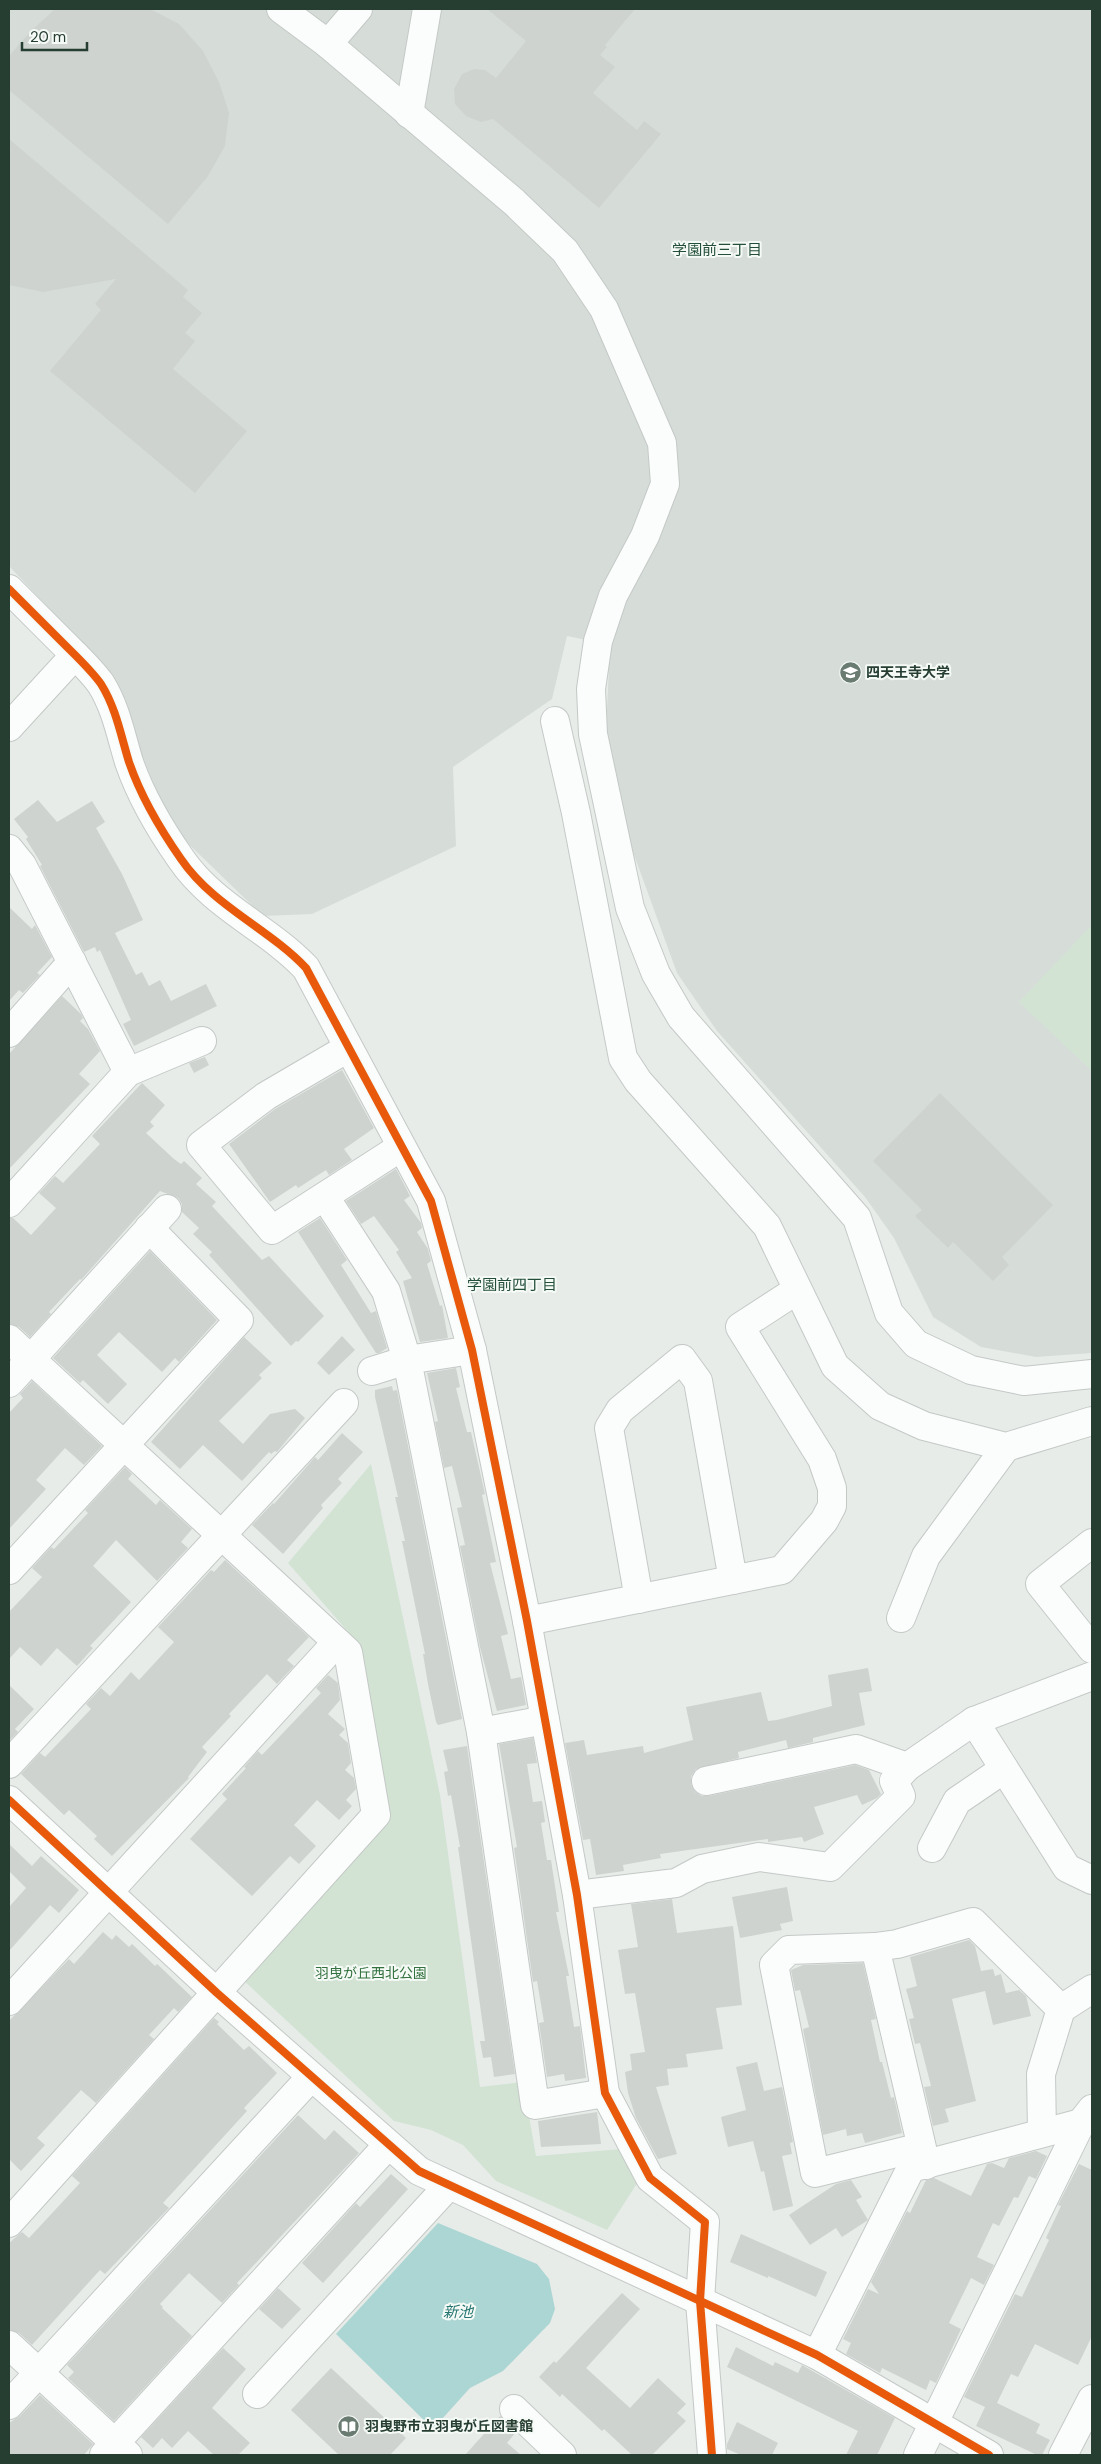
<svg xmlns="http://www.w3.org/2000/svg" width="1101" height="2464" font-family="'DM Sans','Noto Sans JP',sans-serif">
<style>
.built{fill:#d6ddd8}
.green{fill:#d2e3d4}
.water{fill:#acd6d3}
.building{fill:#ced3d0}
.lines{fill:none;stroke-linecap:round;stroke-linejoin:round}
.minor-casing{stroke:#c4c9c6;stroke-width:30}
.minor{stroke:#fbfcfc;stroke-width:28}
.cycleway-casing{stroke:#f6faf7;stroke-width:11}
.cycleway{stroke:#e8590c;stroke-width:8}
.labels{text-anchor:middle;stroke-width:4;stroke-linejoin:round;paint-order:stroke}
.poi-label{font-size:14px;font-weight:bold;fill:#263e32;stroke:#f6faf7;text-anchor:start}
.park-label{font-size:14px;fill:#33723e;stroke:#f6faf7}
.neighbourhood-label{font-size:15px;fill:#234f3a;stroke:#f6faf7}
.water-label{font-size:15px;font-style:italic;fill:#257571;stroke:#f6faf7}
</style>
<rect width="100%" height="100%" fill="#e7ece9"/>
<path class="built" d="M9,9h1083v1344l-56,4 -55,-10 -48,-30 -39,-79 -29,-41 -148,-166 -40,-58 -48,-132 -23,-110 4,-86 -43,-9 -15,63 -99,68 3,79 -144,68 -49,2 -91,-88 -50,-121 -46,-70 -67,-71z"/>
<g class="green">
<path d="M1092,925v146l-73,-69z"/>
<path d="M371,1464l69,331 40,292 43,-5 13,74 86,-7 16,33 -31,48 -111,-49 -33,-36 -32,-15 -37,-9 -152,-142 147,-163 -32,-174 -69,-79z"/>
</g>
<path class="water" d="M438,2223l99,41 12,15 6,30 -5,14 -47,48 -33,17 -37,41 -97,-95z"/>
<g class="building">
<path d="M55,9h95l29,15 24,27 16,31 10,31 -4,33 -17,30 -40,48 -159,-134v-34l21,-24z"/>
<path d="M487,9h148l-30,36 2,2 -7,8 15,12 -22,26 44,37 7,-9 17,13 -62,74 -106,-89 -12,3 -15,-6 -11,-12 -1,-15 8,-15 12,-5 11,1 11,8 30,-37z"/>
<path d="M9,139l179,151 -5,7 19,16 -17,20 10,8 -22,28 74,62 -52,62 -145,-122 51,-61 -6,-6 21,-25 -73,13 -34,-7z"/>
<path d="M38,800l19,22 35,-21 13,21 -9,6 26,46 21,46 -28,13 21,42 6,-3 7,14 11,-6 11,21 35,-17 11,22 -83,40 -11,-22 8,-4 -31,-70 -3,2 -2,-5 -11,5 -44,-86 2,-1 -16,-26 2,-2 -14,-18z"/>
<path d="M9,907l23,22 3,-4 17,32 -15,16 3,2 -17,18 -4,-3 -10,11z"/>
<path d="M62,996l19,18 2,4 -3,3 8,8 12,22 -21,23 11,10 -81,85v-115z"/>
<path d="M205,1057l4,8 -15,8 -5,-10z"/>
<path d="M342,1070l32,58 -30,21 8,11 -23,15 -3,-5 -28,18 -2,-3 -26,17 -41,-58 46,-35z"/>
<path d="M142,1083l23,22 -15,17 4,4 -8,7 28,26 7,5 3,-3 18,17 -6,6 20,18 -4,4 50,54 7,-4 55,60 -26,26 -2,-1 -5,5 -82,-91 3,-3 -19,-18 6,-6 -17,-16v-8l-4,-6 -18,-7 -79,89 -1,-1 -31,33 2,2 -21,23 -11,-10 -10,-3v-106h4l18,17 25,-27 -17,-15 16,-17 8,7 37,-39 -8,-8z"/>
<path d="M940,1093l113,112 -51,52 7,8 -16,16 -40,-39 -5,6 -33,-32 7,-6 -49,-49z"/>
<path d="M396,1169l14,27 -6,4 17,23 1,5 -5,4 11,17 3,12 -4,3 13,42 2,-1 6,33 -28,4 -17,-61 9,-3 -16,-26 3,-2 -25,-34 -13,8 -15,-23z"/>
<path d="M320,1218l27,42 -6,5 30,48 5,-2 11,37 -8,5h-3l-78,-121z"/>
<path d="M150,1251l67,69 -38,42 -4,-4 -13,14 -43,-40 -22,23 30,29 -19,20 -25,-24 -3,3 -27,-25z"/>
<path d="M342,1336l13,14 -26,25 -12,-12z"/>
<path d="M244,1337l28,26 -13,12 3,3 -43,43 24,23 27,-30 25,-5 10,9 -28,34 -2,-1 -4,3 -2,-2 -27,29 -39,-36 -23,24 -29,-27z"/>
<path d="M456,1368l4,19 -4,1 11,44h4l14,62 -3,1 14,67 -6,1 18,71 -7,2 10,43 10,-2 5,28 -29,6 -17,-64 -20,-101 5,-1 -8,-37 5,-1 -10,-41 -8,2 -9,-46 3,-1 -11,-48z"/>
<path d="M32,1381l70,65 -18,19 -19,-17 -29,32 10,9 -37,40v-116l14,-15 -3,-4z"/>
<path d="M392,1386l1,5 4,-1 65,329 -24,6 -2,-3 -8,-38 -5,-30h2l-23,-113h3l-10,-44h3l-23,-100v-7z"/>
<path d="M342,1433l21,19 -25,27 4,4 -21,22 2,3 -40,46 -31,-29 21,-22 1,1 41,-47 3,3z"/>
<path d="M125,1467l7,7 -4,5 28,26 4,-5 32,29 -11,13 7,6 -31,33 -41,-41 -23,26 38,36 -41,44 3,2 -16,18 -20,-18 -16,18 -21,-19 -11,12v-47l33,-35 -10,-9 19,-21 3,2 34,-36 -3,-3z"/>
<path d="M225,1560l84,77 -22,23 7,6 -17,18 -10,-10 -38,40 2,2 -29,31 5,5 -19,25 1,1 -77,78 -18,-17 3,-3 -28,-26 -5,5 -43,-41 19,-21 5,4 46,-48 -5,-5 15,-16 9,8 21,-24 8,8 35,-38 -16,-15 53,-57 3,2z"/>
<path d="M868,1668l4,23 -13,2 6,32 -52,13v4l-25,6 -2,-8 -48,12 1,6 -43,11 -5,7v8l4,8 7,4h7l146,-31 14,5 12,24 -4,4 -15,7 -5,-10 -43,12 10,27 -20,8 -2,-5 -34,5v-3l-108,15 1,4 -38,7 1,6 -28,4 -6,-36 -7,1 -18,-97 19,-3 3,15 56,-9 1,7 49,-13 -7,-33 75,-15 7,29 9,-1 55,-14 -4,-31z"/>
<path d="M328,1675l10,8 2,17 -12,14 17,15 -6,6 9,8 3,20 -6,7 9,8 2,11 -10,11 6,6 -13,14 -22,-20 -23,25 22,21 -17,18 -9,-8 -38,40 -62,-57 37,-40 -5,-5 24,-26 -2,-1 14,-16 4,4 59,-62 -5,-5z"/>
<path d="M9,1685l25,24 -19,20 3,3 -9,9z"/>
<path d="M533,1738l4,25 -10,1 6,38 9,-1 3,21 -4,1 6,37h4l8,52h-3l13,64h-3l8,51 6,-1 6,52 -21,3 -1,-7 -17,3 -8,-54 5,-1 -7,-41 -4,1 -19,-134 3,-1 -18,-103z"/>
<path d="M467,1746l48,328 -21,3 -3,-20 -8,1 -3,-17h5l-27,-194h2l-9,-52 -3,1 -4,-24 4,-1 -5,-21z"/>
<path d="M9,1844l23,22 9,-10 38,34 -20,23 -9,-8 -41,46v-44l17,-19 -17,-17z"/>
<path d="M787,1887l6,34 -13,3 2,6 -42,8 -8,-41z"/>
<path d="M672,1899l5,34 56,-7 9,79 -26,3 7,41 -37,5 2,13 -21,2 2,16 -13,2 21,67 -19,5 -22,-41 -8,-25 -3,-21 7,-2 -2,-16 15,-2 -10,-59 -10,1 -7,-44 20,-3 -7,-43z"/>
<path d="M103,1932l9,8 4,-5 13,12 3,-3 23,22 2,-2 35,33 -14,15 -4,-4 -25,27 5,4 -58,64 -15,-13 -44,48 8,7 -24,26 -12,-12v-138l60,-62 5,5z"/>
<path d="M969,1940l6,6 6,25 12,-2 2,7 6,-2 5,19 13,-3 7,6 5,20 -38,9 -8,-34 -33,8 24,102 -31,8 4,13 -16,4 -9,-39 7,-1 -11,-43 -5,1 -6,-25 5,-1 -8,-29 11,-3 -7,-29z"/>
<path d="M863,1963l13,56 -5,1 9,42h2l9,36 3,-1 8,36 -37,10 -3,-10 -15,3 -1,-7 -23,6 -20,-106 6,-2 -9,-37 -5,1 -4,-21 12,-5z"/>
<path d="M214,2018l5,4 -2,2 27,26 5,-4 28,27 -33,35 3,3 -84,92 6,5 -64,66 -5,-4 -68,75 -13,-12 -10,-3v-87l13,-11 7,6 51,-55 -8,-7z"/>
<path d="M757,2062l7,29 18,-4 11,55 -3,1 2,11 -10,2 11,50 -20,5 -9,-40 -3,1 -8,-31 -25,6 -7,-30 25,-7 -10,-43z"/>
<path d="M597,2112l4,32 -60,3 -3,-26z"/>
<path d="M298,2115l27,25 9,-10 25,23 -122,130 2,2 -17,18 -33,-30 -29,31 3,3 -1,1 30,28 -78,85 -46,-43 6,-6 -7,-7z"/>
<path d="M1036,2151l11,5 -11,23 -7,-3 -11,22 -4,-1 -15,29 -6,-3 -16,34 17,8 -10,20 -13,-7 -22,45 12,6 -25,54 -6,-3 -4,10 -44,-22 -2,5 -34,-19 5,-11 -8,-4 25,-50 11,5 -8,-12 36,-71 3,2 16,-33 8,-2 37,18 16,-32 5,-1 12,5 5,-10z"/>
<path d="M1079,2164l13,6v166l-14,29 -43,-21 -17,33 -7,-3 -14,29 43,21 -4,9 14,7 -8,15h-5l-61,-29 9,-19 -21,-10 51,-103 7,3 27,-57 -3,-2 15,-32 -3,-1z"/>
<path d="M391,2174l17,15 -85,94 -21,-20 54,-60 4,4z"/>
<path d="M851,2180l11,17 -6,3 12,20 -26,17 -6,-9 -26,17 -21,-30 47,-31z"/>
<path d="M741,2234l86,38 -11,25 -48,-21v2l-38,-16z"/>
<path d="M278,2288l23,21 -19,20 -23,-20z"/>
<path d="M622,2293l18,16 -54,59 44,40 28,-30 28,26 -9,9 9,8 -34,34h-20l-28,-26 -2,2 -40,-37 -2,3 -21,-20 15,-16 2,2z"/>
<path d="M736,2347l37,19 2,-4 23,11 4,-8 93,53 -18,37h-31l12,-24 -131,-64z"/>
<path d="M223,2348l23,21 -34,39 38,35 -12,12h-24l-26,-24 -16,17 -10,-10 -9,10 -12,-11z"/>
<path d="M331,2368l75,70 -16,17h-51l-48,-45z"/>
<path d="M40,2395l53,49 -9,11h-75v-32l11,-7z"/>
<path d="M500,2416l16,16 -9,11 14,12h-56z"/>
<path d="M737,2422l41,21 -6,12h-31l-14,-6v-5z"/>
</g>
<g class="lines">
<defs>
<g id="minor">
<path d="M281,9l47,35 186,158 51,49 39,58 58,134 3,41 -20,52 -32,60 -15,45 -7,48 2,45 37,174 26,66 25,43 176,201 32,95 27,31 55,26 53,11 68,-7"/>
<path d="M328,44l30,-35"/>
<path d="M409,114l18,-105"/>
<path d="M9,589c19,19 37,37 56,56 12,12 26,25 36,39 15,24 20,52 28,78 12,35 31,67 52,97 32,47 87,69 125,109l125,233 41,149 55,271 50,274 28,198 45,85 55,44 -5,79 12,154"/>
<path d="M555,721l21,92 47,245 15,23 129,145 68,140 45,40 44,20 82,21 86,-26"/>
<path d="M9,727l66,-72"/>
<path d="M9,849l13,16 106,207"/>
<path d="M9,1033l63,-71"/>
<path d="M348,1048l-82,48 -65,49 71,85 129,-83"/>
<path d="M325,1197l61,94 21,69 74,372 54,373 70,-12"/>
<path d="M9,1203l119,-131 74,-31"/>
<path d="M9,1339l339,313 28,163 -367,408"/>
<path d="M372,1371l35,-11 65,-10"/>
<path d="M9,1383l158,-174"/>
<path d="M1092,1543l-52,41 52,65"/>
<path d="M9,1570l230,-250 -90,-92"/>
<path d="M639,1599l-30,-171 11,-18 62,-51 16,22 35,199"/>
<path d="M901,1618l25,-62 80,-109"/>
<path d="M527,1621l255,-51 42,-49 8,-15v-18l-10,-29 -82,-132 57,-37"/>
<path d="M974,1721l93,147 25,12"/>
<path d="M481,1732l64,-12"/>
<path d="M9,1764l335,-361"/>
<path d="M706,1781l150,-32 51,18"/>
<path d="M9,1800l208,193 202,178 398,184 172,100"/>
<path d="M932,1848l25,-47 47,-32"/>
<path d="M577,1895l99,-12 26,-14 57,-12 71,10 71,-71 -7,-15 13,-14 67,-46 118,-45"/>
<path d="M875,1947l51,218"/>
<path d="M9,2001l328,-359"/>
<path d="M1042,2132l-1,-58 20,-65 31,-20"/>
<path d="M921,2147l-106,26 -41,-208 15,-15 86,-3 22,-3 76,-22 88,87"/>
<path d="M9,2345l119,110"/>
<path d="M817,2355l94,-187 170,-45"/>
<path d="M257,2394l192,-209"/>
<path d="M9,2405l302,-328"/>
<path d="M514,2409l48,46"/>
<path d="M104,2455l284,-310"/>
<path d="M918,2455l163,-332 11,-14"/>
<path d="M1063,2455l29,-56"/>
</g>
</defs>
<use href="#minor" class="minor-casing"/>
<use href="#minor" class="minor"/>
<defs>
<g id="cycleway">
<path d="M9,589c19,19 37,37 56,56 12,12 26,25 36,39 15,24 20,52 28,78 12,35 31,67 52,97 32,47 87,69 125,109l125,233 41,149 55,271 50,274 28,198 45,85 55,44 -5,79 12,154"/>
<path d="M9,1800l208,193 202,178 398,184 172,100"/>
</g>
</defs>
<use href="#cycleway" class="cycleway-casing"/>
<use href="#cycleway" class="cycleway"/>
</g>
<defs>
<symbol id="university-disc" viewBox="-11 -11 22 22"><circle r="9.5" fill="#6a7b72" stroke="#f6faf7"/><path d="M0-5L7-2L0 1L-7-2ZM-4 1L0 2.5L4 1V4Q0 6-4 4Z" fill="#fff"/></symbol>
<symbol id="library-disc" viewBox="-11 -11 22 22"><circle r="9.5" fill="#6a7b72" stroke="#f6faf7"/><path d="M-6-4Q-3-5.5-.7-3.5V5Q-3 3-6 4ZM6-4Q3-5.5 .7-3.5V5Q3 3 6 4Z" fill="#fff"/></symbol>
</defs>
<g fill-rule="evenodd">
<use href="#university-disc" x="838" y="660" width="25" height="25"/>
<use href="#library-disc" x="336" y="2414" width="25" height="25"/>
</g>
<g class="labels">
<g class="poi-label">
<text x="866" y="677">四天王寺大学</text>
<text x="365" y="2431">羽曳野市立羽曳が丘図書館</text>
</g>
<g class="park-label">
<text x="371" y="1978">羽曳が丘西北公園</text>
</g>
<g class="neighbourhood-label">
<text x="717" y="255">学園前三丁目</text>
<text x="512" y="1290">学園前四丁目</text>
</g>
<g class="water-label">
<text x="458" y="2317">新池</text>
</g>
</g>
<rect width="1101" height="2464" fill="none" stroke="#263e32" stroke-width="20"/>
<path d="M22 42v8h65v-8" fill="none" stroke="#263e32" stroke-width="2.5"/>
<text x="30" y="42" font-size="15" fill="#263e32" stroke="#f6faf7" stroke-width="4" paint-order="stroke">20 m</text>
</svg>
